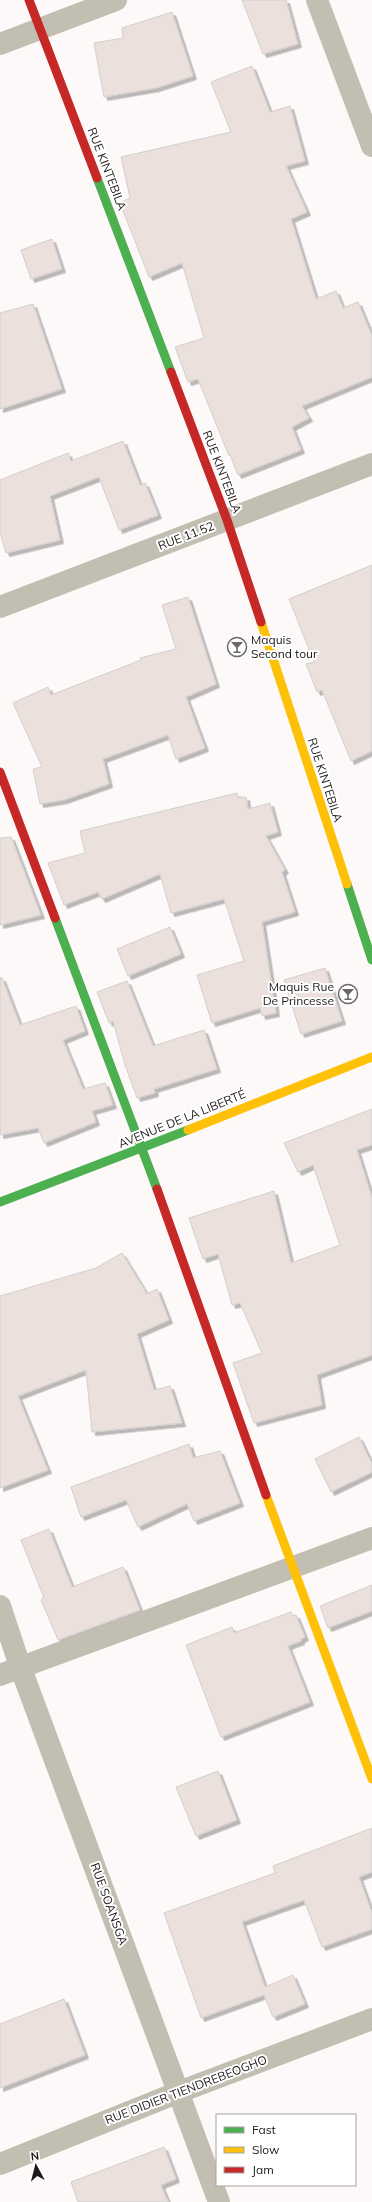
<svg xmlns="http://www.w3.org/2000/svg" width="372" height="2202" font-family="Mulish,sans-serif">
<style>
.building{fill:#ebe0dc;stroke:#d2cfce;filter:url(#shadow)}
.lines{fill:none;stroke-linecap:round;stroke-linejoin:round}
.street{stroke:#c3beb2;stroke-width:22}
.fast{stroke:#4caf50;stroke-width:9}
.slow{stroke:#ffc107;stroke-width:9}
.jam{stroke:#c62828;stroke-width:9}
.labels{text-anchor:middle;stroke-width:4;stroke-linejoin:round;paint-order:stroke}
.street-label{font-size:12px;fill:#1d1a19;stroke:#fff}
.poi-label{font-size:12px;fill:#1d1a19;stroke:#fff;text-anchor:start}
</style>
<defs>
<filter id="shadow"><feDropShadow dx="3.5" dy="3.5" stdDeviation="0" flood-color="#0004"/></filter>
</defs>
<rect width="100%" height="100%" fill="#fdf9f8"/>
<g class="building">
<path d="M242,0h44l12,44 -35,10z"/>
<path d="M172,12l21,64 -37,12 -52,9 -10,-54 29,-5 -1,-10z"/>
<path d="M252,66l18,46 20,-6 15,55 -19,5 21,46 -16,7 25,80 20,-8 7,17 15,-6 14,34v41l-70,29 7,12 -17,9 9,23 -63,25 -8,-20 -1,1 -31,-77 -10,3 -13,-35 29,-9 -22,-75 -33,14 -29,-74 10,-5 -9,-41 110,-25 -20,-50z"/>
<path d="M52,239l10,30 -31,10 -10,-29z"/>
<path d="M33,304l29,85 -62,20v-96z"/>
<path d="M123,441l17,44 5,-2 13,32 -39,15 -20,-53 -49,19 10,44 -54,13 -6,-20v-53l68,-27 3,8z"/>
<path d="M372,565v186l-21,10 -29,-71 -5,2 -11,-28 8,-2 -25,-63z"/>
<path d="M188,597l28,87 -30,13 19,51 -29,11 -8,-24 -65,24 6,25 -45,16 -24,4 -7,-35 9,-2 -29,-64 35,-16 3,8 90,-35 -1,-2 36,-9 -14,-44z"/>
<path d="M237,793l1,5 8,-1 2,12 22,-6 8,29 -12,4 19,34 -3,2 13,40 -33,10 14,91 -14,3 -2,-8 -48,15 -15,-48 47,-14 -20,-62 -53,14 -11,-39 -58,25 -4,-7 -34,13 -16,-42 37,-10 -5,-22z"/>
<path d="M11,837l30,78 -41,10v-87z"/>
<path d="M170,927l11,27 -53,22 -11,-27z"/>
<path d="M325,968l17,53 -41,13 -17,-54z"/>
<path d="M0,978h2l18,47 56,-19 9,25 -22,9 20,49 22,-6 8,22 -21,6 4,11 -52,21 -6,-15 -38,7z"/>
<path d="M127,981l26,65 51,-16 13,39 -63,20 1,4 -18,5 -12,-33 -12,-44 -4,2 -12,-31z"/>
<path d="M372,1109v36l-15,5 15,48v157l-55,20 5,30 -68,18 -21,-60 29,-10 -22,-50 -8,2 -14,-51 -15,5 -14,-41 85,-27 17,72 49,-18 -27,-80 -15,7 -14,-29z"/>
<path d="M122,1253l25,41 10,-5 12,31 -32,14 17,56 16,-4 12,37 -90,9 -6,-62 -68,26 30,74 -48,18v-192l96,-28z"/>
<path d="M359,1437l13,27v8l-41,20 -16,-33z"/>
<path d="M189,1444l4,14 27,-7 20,52 -46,18 -7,-17 -49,23 -12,-27 -45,17 -10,-30z"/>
<path d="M49,1529l23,58 51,-20 17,43 -82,30 -17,-40 3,-2 -23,-58z"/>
<path d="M372,1585v26l-44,17 -8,-22z"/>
<path d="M291,1612l2,4 3,-1 9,22 -4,2v2l-13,5 22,56 -89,35 -35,-92 46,-18 2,6z"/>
<path d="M218,1771l19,49 -41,16 -20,-49z"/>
<path d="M372,1828v44l-13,5 13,36v16l-50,18 -18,-47 -62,22 23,65 28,-12 12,29 -32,13 -9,-22 -63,23 -37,-105 111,-40 -2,-7z"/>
<path d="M64,1999l21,56 -85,33v-64z"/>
<path d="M164,2147l12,32 -15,6 7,17h-90l-7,-20z"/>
</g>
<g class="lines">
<g class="street">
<path d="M317,0l55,146"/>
<path d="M0,44l116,-44"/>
<path d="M0,607l372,-143"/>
<path d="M0,1606l20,60 199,536"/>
<path d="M0,1675l372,-137"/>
<path d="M0,2164l179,-72 193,-73"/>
</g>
<g class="fast">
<path d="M97,178l74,194"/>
<path d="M347,884l25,76"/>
<path d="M55,918l102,271"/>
<path d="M0,1202l188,-72"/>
</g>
<g class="slow">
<path d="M261,622l86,262"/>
<path d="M188,1130l184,-73"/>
<path d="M266,1495l106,284"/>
</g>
<g class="jam">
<path d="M29,0l68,178"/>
<path d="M171,372l56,148 34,102"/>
<path d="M0,772l55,146"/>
<path d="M157,1189l109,306"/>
</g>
</g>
<defs>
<symbol id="bar-ring" viewBox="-11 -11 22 22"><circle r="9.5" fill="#fff" stroke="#6b6867" stroke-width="1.5"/><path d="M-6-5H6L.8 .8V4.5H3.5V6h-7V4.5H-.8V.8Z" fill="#6b6867"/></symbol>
</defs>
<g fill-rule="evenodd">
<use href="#bar-ring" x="226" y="636" width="22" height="22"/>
<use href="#bar-ring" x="337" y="983" width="22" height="22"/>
</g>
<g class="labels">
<g class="street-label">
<text transform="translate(107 169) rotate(69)" y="4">RUE KINTEBILA</text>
<text transform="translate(222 472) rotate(69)" y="4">RUE KINTEBILA</text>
<text transform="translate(186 536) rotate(-21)" y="4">RUE 11.52</text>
<text transform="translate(325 780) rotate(72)" y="4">RUE KINTEBILA</text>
<text transform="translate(182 1119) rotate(-22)" y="4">AVENUE DE LA LIBERTÉ</text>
<text transform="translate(109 1904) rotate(70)" y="4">RUE SOANSGA</text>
<text transform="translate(186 2090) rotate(-21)" y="4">RUE DIDIER TIENDREBEOGHO</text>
</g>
<g class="poi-label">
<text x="251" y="644">Maquis<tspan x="251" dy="14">Second tour</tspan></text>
<text x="334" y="991" text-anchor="end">Maquis Rue<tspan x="334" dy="14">De Princesse</tspan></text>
</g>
</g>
<rect x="216" y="2114" width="140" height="72" fill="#ffffff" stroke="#a5a3a3"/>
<rect x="224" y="2127" width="20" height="6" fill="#4caf50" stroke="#a5a3a3"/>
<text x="252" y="2134" font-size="12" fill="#1d1a19">Fast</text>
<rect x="224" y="2147" width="20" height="6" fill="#ffc107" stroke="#a5a3a3"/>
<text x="252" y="2154" font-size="12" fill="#1d1a19">Slow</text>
<rect x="224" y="2167" width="20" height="6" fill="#c62828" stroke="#a5a3a3"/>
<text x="252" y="2174" font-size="12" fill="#1d1a19">Jam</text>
<g transform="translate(36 2166) rotate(353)" stroke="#ffffff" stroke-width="3" paint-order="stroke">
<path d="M0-3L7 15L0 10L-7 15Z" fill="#1d1a19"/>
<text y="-6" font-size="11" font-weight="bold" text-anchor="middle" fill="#1d1a19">N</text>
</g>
</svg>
